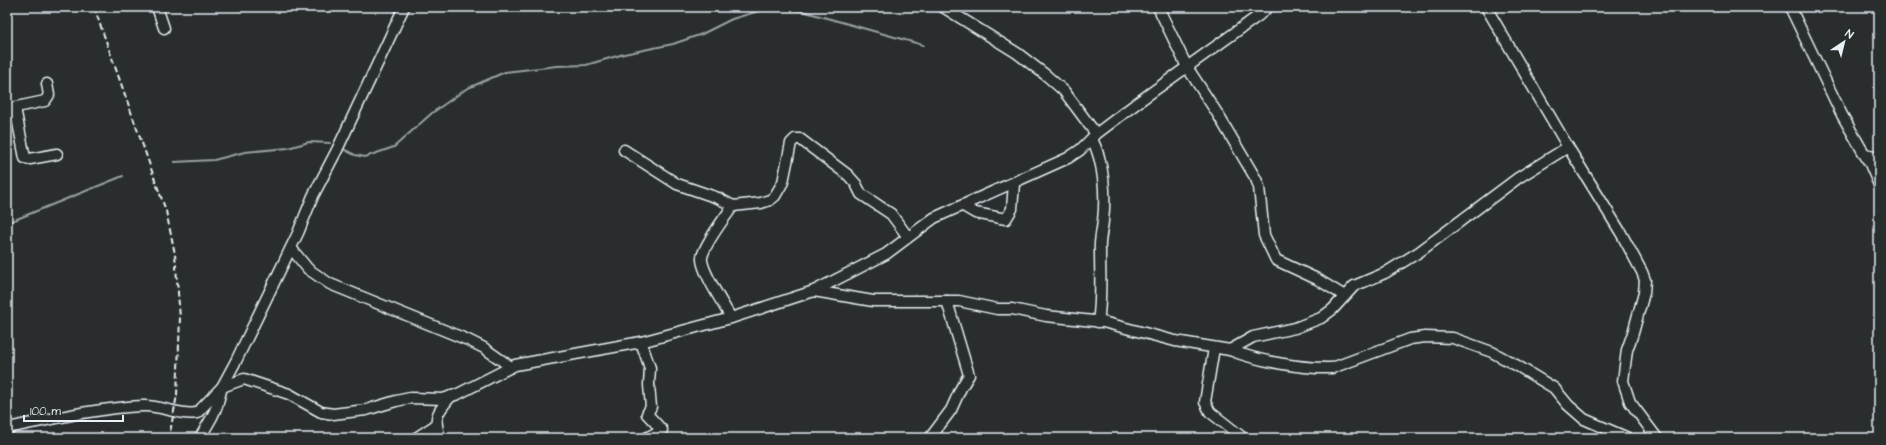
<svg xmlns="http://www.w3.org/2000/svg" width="1886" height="445" font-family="'Architects Daughter',sans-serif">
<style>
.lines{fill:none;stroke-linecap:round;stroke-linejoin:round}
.stream{stroke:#989fa3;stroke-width:2}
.minor-casing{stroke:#e8f1f8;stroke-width:13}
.minor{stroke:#2a2d2e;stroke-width:10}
.rail{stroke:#e8f1f8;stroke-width:2;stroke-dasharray:6 3;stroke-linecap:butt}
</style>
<rect width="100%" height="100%" fill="#2a2d2e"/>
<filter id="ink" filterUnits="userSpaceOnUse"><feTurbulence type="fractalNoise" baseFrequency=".025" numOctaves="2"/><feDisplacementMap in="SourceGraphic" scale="8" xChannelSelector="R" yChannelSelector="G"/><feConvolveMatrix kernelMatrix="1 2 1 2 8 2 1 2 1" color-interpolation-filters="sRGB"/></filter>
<g filter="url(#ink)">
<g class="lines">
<g class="stream">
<path d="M345,150l10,5 10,2 29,-10 38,-34 34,-24 39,-17 52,-6 29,-1 38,-11 49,-10 29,-10 30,-15 37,-11 33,3 121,34"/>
<path d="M174,162l40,-2 31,-8 43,-4 21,-6 21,1"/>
<path d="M7,223l116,-47"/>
</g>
<defs>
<g id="minor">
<path d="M157,7l7,21"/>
<path d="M943,7l74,46 30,23 17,15 32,43"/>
<path d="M1158,7l29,60 30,46 39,66 3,8 5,48 12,25 41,19 26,16"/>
<path d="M1486,7l82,140 53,86 21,39 3,8 -1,13 -11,40 -6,17 -4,31 7,21 27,36"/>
<path d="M1790,7l52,108 28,49 9,21"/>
<path d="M15,108l10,50 5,1 27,-5"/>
<path d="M7,109l38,-8 4,-6 -2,-11"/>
<path d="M1092,139c12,23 14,56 11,82 -1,10 -4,20 -3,30 0,24 2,47 -2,71"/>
<path d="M624,150l53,34 41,14 15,8 28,-3 9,-3 5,-4 8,-14 8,-39 4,-4h5l48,36 8,9 5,10 30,20 17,23"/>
<path d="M1865,154l14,3"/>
<path d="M963,206l12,7 31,6 6,-10 2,-26"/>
<path d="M291,248l17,21 22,15 138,56 16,8 27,19"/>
<path d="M814,291l59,10h86l38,8h15l34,7 57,6 72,19 55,9 23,-13 42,-9 26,-10 12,-9 21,-23 31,-13 34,-21 99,-74 50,-31"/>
<path d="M731,318c-7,-13 -31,-49 -29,-61 3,-14 23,-40 31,-51"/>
<path d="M641,342l9,26 -1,17 2,22 -4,7 15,16 -16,8"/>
<path d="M1214,348l-9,54 5,10 33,26"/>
<path d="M1230,350c27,11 73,19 102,18l78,-29 15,-2 28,1 39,14 24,13 38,23 14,17 16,14 44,19"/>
<path d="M7,428c45,-9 90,-20 136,-22 19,-1 35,10 54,7l25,-26 22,-8 45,15 32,18 12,2 33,-4 30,-9 14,-3 33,1 15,-5 57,-29 126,-23 90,-24 83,-27 72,-37 48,-36 134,-60 12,-8 16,-16 45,-34 117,-84 10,-9"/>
<path d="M200,438l12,-21 5,-11 5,-19 15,-28 61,-126 15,-37 24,-46 67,-143"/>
<path d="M416,438l20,-13"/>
<path d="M440,438c-7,-22 -3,-25 11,-42"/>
<path d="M930,438l21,-28 10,-22 8,-13 -22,-74"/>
</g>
</defs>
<use href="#minor" class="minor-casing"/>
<use href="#minor" class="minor"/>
<path class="rail" d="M94,7l72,204 9,43 5,64 -3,77 -8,43"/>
</g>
</g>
<rect width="1886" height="445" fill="none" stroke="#2a2d2e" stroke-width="24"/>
<rect x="12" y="12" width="1862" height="421" fill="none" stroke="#e8f1f8" stroke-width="1.5" filter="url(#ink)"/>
<g transform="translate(1844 42) rotate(35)" stroke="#2a2d2e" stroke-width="3" paint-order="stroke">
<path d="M0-3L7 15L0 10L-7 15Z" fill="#e8f1f8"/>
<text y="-6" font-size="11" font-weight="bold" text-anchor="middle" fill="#e8f1f8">N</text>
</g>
<path d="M24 415v6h99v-6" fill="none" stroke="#e8f1f8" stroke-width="2"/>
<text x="30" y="415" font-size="12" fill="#e8f1f8" stroke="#2a2d2e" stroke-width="3" paint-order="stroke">100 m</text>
</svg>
